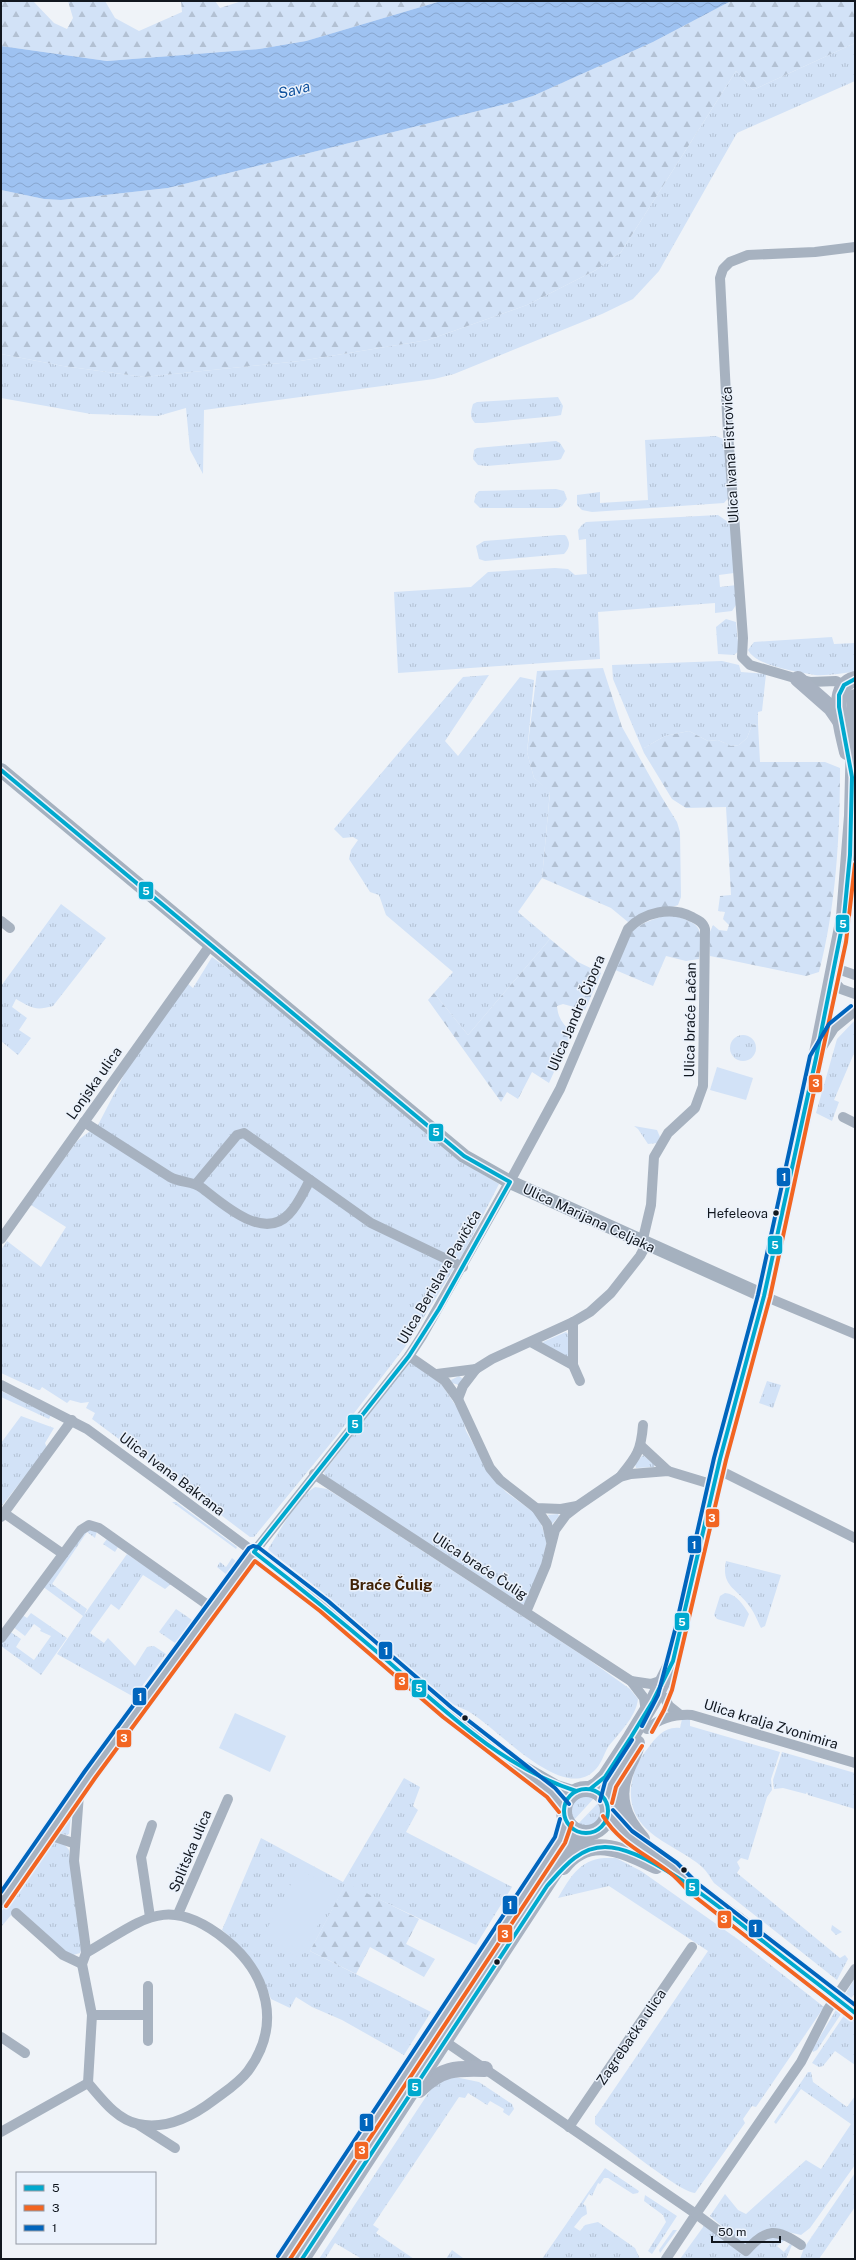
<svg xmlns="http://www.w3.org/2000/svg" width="856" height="2260" font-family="'Public Sans',sans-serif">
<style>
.grass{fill:url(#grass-tufts)}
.forest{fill:url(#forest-firs)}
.pitch{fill:#d2e2f7}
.water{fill:url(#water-waves)}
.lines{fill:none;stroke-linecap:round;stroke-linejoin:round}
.minor{stroke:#a7b2c0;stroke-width:10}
.secondary{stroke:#a5b1bf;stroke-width:14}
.primary{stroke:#a8b2c1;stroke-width:16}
.primary-bridge{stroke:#a8b2c1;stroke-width:16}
.bus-1-casing{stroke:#ebf2fc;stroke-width:7}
.bus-2-casing{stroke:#ebf2fc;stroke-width:7}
.bus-3-casing{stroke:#ebf2fc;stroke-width:7}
.bus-1{stroke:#00a9ce;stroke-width:4}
.bus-2{stroke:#f26522;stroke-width:4}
.bus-3{stroke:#0065bd;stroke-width:4}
.bus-dot{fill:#11171f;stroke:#ebf2fc;stroke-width:1.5}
.labels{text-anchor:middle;stroke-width:3;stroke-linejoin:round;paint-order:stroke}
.bus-label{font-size:13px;fill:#11171f;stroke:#ebf2fc;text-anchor:end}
.street-label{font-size:14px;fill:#11171f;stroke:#ebf2fc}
.water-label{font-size:15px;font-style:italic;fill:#0f519d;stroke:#ebf2fc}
.neighbourhood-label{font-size:15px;font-weight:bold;fill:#402206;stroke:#ebf2fc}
.line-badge{stroke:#ebf2fc;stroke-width:1.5}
.badge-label{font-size:11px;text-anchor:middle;font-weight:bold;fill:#fff}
</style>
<defs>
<pattern id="grass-tufts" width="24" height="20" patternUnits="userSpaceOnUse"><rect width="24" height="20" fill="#d2e2f7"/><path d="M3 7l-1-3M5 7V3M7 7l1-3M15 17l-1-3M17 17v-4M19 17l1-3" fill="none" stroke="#b3c1d3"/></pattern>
<pattern id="forest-firs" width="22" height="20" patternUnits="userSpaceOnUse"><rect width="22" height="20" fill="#d2e2f7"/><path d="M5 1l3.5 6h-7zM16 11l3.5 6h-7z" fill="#b3c1d3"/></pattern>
<pattern id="water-waves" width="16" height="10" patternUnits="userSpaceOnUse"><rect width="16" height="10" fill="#9ec2f1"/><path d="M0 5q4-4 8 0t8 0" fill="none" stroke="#87a6ce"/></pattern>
</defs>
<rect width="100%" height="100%" fill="#eff3f8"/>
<g class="grass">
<path d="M855,43v38l-118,52 -78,138 -26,28 -31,15 -148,60 -20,5 -230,31 -1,64 -13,-24 -4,-42 -28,8 -67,-2 -90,-16v-44l62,12 81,11 156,-16 128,-21 99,-35 69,-35 25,-18 115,-181 17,19z"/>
<path d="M558,397l5,9 -2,9 -5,1 -73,7h-8c-6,-6 -4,-12 -2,-19l4,-2z"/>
<path d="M716,436l7,3 4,8 3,49 -6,7 -132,9 -10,-2 -5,-5v-10l23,-3v11l48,-3 -3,-60z"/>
<path d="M556,441l4,2 5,8 -4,8 -3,1 -71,6 -9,-1 -5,-6 1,-9 3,-2z"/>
<path d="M556,489l8,2 3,8 -5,7 -4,2h-78l-6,-6 2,-8 3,-3z"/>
<path d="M718,515l13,9 3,49 -15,2 1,12 17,-2 -1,20 -4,6 -17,2v-10l-117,9 2,47 -202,14 -4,-81 77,-5 17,-15 67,-4 13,1 7,6 12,-1 -1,-35 -7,1 -1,-10 4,-5 4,-3z"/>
<path d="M559,535h6c6,7 5,13 -1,19l-79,7 -6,-2 -3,-13 8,-5z"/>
<path d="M726,619l10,3 3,29 -5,4 -16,-1 -2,-27z"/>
<path d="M832,637l2,7 21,-1v29c-13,1 -28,4 -40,3 -18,-3 -59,-9 -67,-25l6,-8z"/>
<path d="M722,661l17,4 2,7 25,2 -4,37 -4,1v12l-6,1 -5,13 -8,7 -8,1 -13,-6 -10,1 -19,-10 -24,5 -21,12v5l-31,-74 -1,-14z"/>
<path d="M489,675l-44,66 13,15 62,-79 14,3 -7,72 7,26 16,13 -8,87 -24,34 32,27 -82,96 -34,-42 19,-21 -67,-57 -7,-20 -9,-3 -21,-33 2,-9 7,-10 -5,-3 -10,1 -9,-9 129,-152z"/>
<path d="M61,904l45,34 -53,68c-18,5 -21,2 -37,-7l-4,8 15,11 -8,12 12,8 -13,17 -17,-14v-55z"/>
<path d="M212,957l50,37 215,177 22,13 -35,68 -56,91 -73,95 -81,99h-4l-69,-52 -1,-4 -18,-16 -4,3 -66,-49 3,-6 -9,-5 3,-6 -8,1 -11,-3 -3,3 -25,-16 -2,3h-2l-37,-17v-123l6,-9 34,26 25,-40 -35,-22 46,-64 21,-16 31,-60 58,-82 6,5z"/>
<path d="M855,1020v31l-21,49 5,2 -7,19 -16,-8 21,-74z"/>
<circle cx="743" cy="1048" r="13"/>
<path d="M634,1126l23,4 3,7 -3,6 -9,1 -10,-15z"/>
<path d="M566,1332l2,2v23l-24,-12 -1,-3z"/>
<path d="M411,1362l31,23 20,30 4,16 25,45 15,16 30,22 5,10 6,17 -5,23 -17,40 -2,1 -198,-129 -1,-4 84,-109z"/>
<path d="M459,1376l4,3 -4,6 -7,-2 -1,-3z"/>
<path d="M767,1381l14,4 -8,23 -14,-5z"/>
<path d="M1,1391l50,24 -2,4 -48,-22z"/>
<path d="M21,1416l33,12 -9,15 2,5 -46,59v-64z"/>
<path d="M643,1455l12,10 -1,2 -18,1 -1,-4z"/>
<path d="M315,1487l12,2 19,12 242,158 42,30 8,10c-2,18 -19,34 -30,48 -4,7 -7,18 -14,24 -32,31 -96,-42 -123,-58 -6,-4 -13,-6 -19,-9l-136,-117 -44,-34 -4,-4c12,-18 29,-51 47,-62z"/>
<path d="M172,1502h4l61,45 -1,2z"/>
<path d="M558,1514l1,2 -7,8 -4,-9z"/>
<path d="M84,1529l13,2 -2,7 -8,-6 -35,52 35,25 -3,6 43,-61 44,30 -6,5 -22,-14 -24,35 -8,-6 -21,29 14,10 4,-5 27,28 12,-19 7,-1 12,8 -32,43 -77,-43 26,-38 -41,-30z"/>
<path d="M107,1539l11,8 -3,5 -12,-8z"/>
<path d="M232,1558l5,4 -10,13 -10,-8 3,-5 6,5z"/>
<path d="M726,1561l55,14 -16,51 -4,2c-4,-8 -7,-17 -14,-25 -12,-15 -26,-18 -21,-42z"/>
<path d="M725,1593c12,1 18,12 24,21l-5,13 -27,-8 -3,-4 6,-19z"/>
<path d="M176,1609l16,11 -17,23 -16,-11z"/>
<path d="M31,1613l36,25 -26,37 -40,-29v-4l8,-11 12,8 -5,8 18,13 17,-24 -11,-5 1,-2 -7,-5 -9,12 -13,-10 9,-12 6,4z"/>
<path d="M682,1719h8v7l90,26 -9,27 1,11 -5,7 -19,63 -7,-2 -4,4 3,6 -3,5 103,85 5,-3 3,4 -11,21 -123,-97c-4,-6 -8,-13 -13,-17 -27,-23 -73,-32 -70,-77 1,-15 7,-29 17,-41 8,-11 17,-22 32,-20z"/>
<path d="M782,1752l73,21v36l-47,-14 -1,-3 -1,2 -23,-6 -9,1 -1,-9z"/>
<path d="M404,1778l16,9 -7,19 5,4 -12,22 106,55 -36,58 -130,-61 -36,67 121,61 -27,43 -62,-35 -30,-13 -16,-10 -6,11 -19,-9c-10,-29 -25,-49 -49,-69l39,-92 82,44z"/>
<path d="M586,1794l10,2 -23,25c-7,-13 -1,-24 13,-27z"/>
<path d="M600,1801c7,10 1,23 -10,27l-14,-2z"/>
<path d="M69,1812l2,4 -2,18 -3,1 -7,-2 -2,-4z"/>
<path d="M53,1842c7,0 12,2 16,8l13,97 -2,6 -10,3 -53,-48 -16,19v-15l46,-65z"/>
<path d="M604,1858h12l25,13 98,69 85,67 -68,100 -4,-1 -9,13 2,4 -50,70c-14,0 -85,-57 -100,-69v-7l5,-7 108,-159 -99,-65 -51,12c12,-20 21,-38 46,-40z"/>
<path d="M832,1925l10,7 -6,3 -5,-5z"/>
<path d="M855,1978v15l-38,57 -4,2 -1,-2z"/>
<path d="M855,1999v66l-20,-14 -12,15 -4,1 -7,-4z"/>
<path d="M808,2072h3l2,10 34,25 8,-11v69l-45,63 -9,7 -13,-3 -43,14 -35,-30 15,-22 13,16 8,4 60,-54 15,9 30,-45 -50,-35 -25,35 -2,-2z"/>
<path d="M455,2077l24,5 33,22 2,5 -5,7 -6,-4 1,-3 -14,-8 -3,4 -19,-12 -3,5 -6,-1 -86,128 6,4 -3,4 38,26h-52l-27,-16 -10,16h-6l114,-173 9,-6z"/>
<path d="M605,2168l34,23 -1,2 -5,1 -25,-16h-4l-4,6 -2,-1 -6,13 -3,-2 -6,10 3,2 1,8 -5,3 -8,10 6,4 5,-6 13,-3 37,26 5,11h-98z"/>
<path d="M855,2173v34l-36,52h-19l4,-11z"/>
<path d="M645,2195l32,21 -25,38 -4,-3 18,-29 -3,-7 -19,-14z"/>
<path d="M706,2223l41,31 24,-19 14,5 -8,6 7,6 6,-8 2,1 -6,14h-106z"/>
<path d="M673,2230h4l-17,23 -1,-3z"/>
<path d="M452,2250l11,8 -1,1h-16z"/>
</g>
<g class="forest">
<path d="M1,1h32l21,22 13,6 6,-11 -5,-17h37l10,17 24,13 43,-19 -1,-11h34l5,7 22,-7h199l-135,40 -47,8 -152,12 -106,-15z"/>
<path d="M731,1h124v42l-102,47 -17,-19 -115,181 -25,18 -69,35 -99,35 -128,21 -156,16 -81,-11 -62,-12v-164l43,9 17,1 107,-12 342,-85 23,-7 120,-54z"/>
<path d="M603,668l19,59 39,69 16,26 3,10 1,65 -3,8 -50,17 -17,-14 -69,-30 8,-86 -16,-14 -7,-26 10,-81z"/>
<path d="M758,724l2,38h65l15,6c0,67 -4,139 -21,204l-13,4 -96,-20 -1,-22 4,-9 6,5 8,1 2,-6 -6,-6 2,-7 -7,-1 2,-15 11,-1 -5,-88 -40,1 -14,-9 -28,-46v-5l21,-12 24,-5 19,10 10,-1 13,6 8,-1 8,-7 5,-13z"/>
<path d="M670,914c32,11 33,11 29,45l-13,2 -20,-5 -13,30 -40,-17c17,-39 15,-42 57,-55z"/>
<path d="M550,939l28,23 23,11 -16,37 -22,-6 -6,2c1,12 6,19 15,26l-23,51 -17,-11 -14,27 -11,-7 -6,10 -73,-102 6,-7 34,42z"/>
<path d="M346,1883l73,36 -13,25 29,15 -11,18 -54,-30 -14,27 -46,-23z"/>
</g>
<g class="pitch">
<path d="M717,1067l36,11 -7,22 -36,-10z"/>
<path d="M235,1713l51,23 -16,36 -51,-24z"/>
<path d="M299,1869l38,21 -37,68 -38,-20z"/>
</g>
<path class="water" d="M441,1h290l-78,41 -120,54 -23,7 -342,85 -107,12 -17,-1 -43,-9v-144l106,15 152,-12 47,-8z"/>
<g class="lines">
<g class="minor">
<path d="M844,685l-8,-4 -25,1 -13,-3 -48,-14 -8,-8 1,-19 -15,-205 -8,-155 3,-9 7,-7 18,-7 67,-3 40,-5"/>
<path d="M1,921l9,7"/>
<path d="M835,968l20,7"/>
<path d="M832,979l9,10 14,5"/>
<path d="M822,1047l12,-19 21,-17"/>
<path d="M843,1117l12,6"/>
<path d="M84,1122l86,55c11,6 23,4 32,11 20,15 61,54 87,26 9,-9 15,-23 21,-34"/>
<path d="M196,1184l41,-49 7,-2 127,90 92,44"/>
<path d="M1,1239l210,-295"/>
<path d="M764,1296l91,38"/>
<path d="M531,1342l42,23 7,16"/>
<path d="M409,1356l36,25 13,18 32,69 10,12 36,28 25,1 16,-3"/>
<path d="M573,1365v-43"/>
<path d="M437,1374l39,-5 16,-10 81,-37 17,-10 21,-19 29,-37 6,-11"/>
<path d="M1,1385l86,44 78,57 125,93 157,133 104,81 13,15"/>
<path d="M458,1399l5,-13 13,-17"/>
<path d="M641,1446l27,25"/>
<path d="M717,1469l138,69"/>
<path d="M314,1474l317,207 13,17 2,14"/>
<path d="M620,1477c16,-20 21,-25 23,-52"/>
<path d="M536,1508l11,16 4,17"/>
<path d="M4,1513l59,41"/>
<path d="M1,1517l71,-97"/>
<path d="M526,1612l20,-47 9,-35 11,-15 13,-10 41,-28 11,-3 37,-3 46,14"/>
<path d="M1,1638l80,-108 8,-5 10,3 113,80"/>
<path d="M631,1681l20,3 12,-4"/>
<path d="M664,1697l5,9 10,8"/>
<path d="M647,1729c13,-11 27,-15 45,-14l163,48"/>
<path d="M526,1767l31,18 19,6"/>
<path d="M79,1794l-5,67 11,81 1,11 -4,11 10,51 -4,68"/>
<path d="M49,1835l24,8"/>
<path d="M1,1903l89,-128 164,-223 155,-196 13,-20 92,-162 46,-85 68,-160c16,-17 43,-23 64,-12 6,3 11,5 13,12l-2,157 -8,22 -27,25 -14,24 -3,48 -9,38"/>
<path d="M16,1913l47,42 19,9"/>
<path d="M178,1914l50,-115"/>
<path d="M150,1917l-9,-60 11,-32"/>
<path d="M86,1953c56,-32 80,-61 140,-13 42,34 56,85 22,131 -9,12 -22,20 -34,29 -21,16 -49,30 -76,24 -22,-5 -36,-25 -50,-41"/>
<path d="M92,2015h56"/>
<path d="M1,2037l24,16"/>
<path d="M440,2038l256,176 -30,45"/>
<path d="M148,2041v-55"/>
<path d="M139,2125l36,23"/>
<path d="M569,2127l123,-180"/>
<path d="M1,2132l87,-49"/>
<path d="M801,2245c-24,-17 -35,-17 -55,6l-50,-37 105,-152 27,-53 27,-40"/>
</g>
<path class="secondary" d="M1,770l463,386 46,26 254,114"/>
<g class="primary">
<path d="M798,679l33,29 9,13"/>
<path d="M847,752c-4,-19 -20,-66 8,-73"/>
<path d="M637,1743c-1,10 -7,17 -10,26 -12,27 -4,49 15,70"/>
<circle cx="586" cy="1811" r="22"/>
<path d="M590,1789l7,-4 8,-8 26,-40 22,-36 20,-40 47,-202 44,-163 52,-238 28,-141 8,-101 3,-119"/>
<path d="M606,1802l1,-11 11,-18"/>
<path d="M608,1813l4,9 10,9 53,38 18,18 46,34"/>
<path d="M563,1867c27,-35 61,-16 93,-1"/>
<path d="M419,2090c22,-22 37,-22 66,-21"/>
<path d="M283,2259l277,-419 6,-19"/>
<path d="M302,2259l269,-412 7,-9 10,-5"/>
</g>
<path class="primary-bridge" d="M739,1921l116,92"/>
<defs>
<g id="bus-1">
<path d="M1,770l463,386 46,26 -71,127 -30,47 -155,196c44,34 87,69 129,105 59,51 118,110 193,134"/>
<circle cx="586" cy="1811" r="22"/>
<path d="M590,1789l15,-12 26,-40 22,-36 20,-40 47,-202 44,-163 52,-238 28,-141 6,-62 2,-78 -13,-70v-12l5,-10 11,-6"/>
<path d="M302,2259l245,-373c16,-18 32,-39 58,-39 44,0 124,68 159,95 30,24 61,47 91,71"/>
</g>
<g id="bus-2">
<path d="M652,1732l12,-22 8,-20 54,-230 44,-163 76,-355 9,-78"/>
<path d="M612,1803l4,-16 26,-41"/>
<path d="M603,1816c16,27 43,38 66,56 8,6 14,13 20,20l162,126"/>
<path d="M6,1906l89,-128 160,-217 65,50 123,106 104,80 12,15"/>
<path d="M290,2259l275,-416 7,-20"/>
</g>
<g id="bus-3">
<path d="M642,1726l16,-31 17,-65 39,-172 44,-163 52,-239 19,-32 22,-18"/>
<path d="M600,1801l5,-19 27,-42"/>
<path d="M613,1810l19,21 45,32 20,20 158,122"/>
<path d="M1,1892l84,-121 164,-223 4,-2 5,1 70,54 123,106 104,81 14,16"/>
<path d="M278,2256l277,-419 5,-18"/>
</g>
</defs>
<use href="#bus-1" class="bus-1-casing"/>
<use href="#bus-2" class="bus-2-casing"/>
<use href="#bus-3" class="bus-3-casing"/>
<use href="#bus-1" class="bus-1"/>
<use href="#bus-2" class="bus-2"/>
<use href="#bus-3" class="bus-3"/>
</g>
<g class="bus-dot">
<circle cx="776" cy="1213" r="3.5"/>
<circle cx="465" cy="1718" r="3.5"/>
<circle cx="684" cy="1870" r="3.5"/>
<circle cx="497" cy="1962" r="3.5"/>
</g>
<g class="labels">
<g class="bus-label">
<text x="768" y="1218">Hefeleova</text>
</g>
<g class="street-label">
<text transform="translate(730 455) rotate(-93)" y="5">Ulica Ivana Fistrovića</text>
<text transform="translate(576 1013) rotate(-67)" y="5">Ulica Jandre Čipora</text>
<text transform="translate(690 1020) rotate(-89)" y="5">Ulica braće Lačan</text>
<text transform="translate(94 1083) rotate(-55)" y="5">Lonjska ulica</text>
<text transform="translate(589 1218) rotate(25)" y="5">Ulica Marijana Celjaka</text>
<text transform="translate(439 1277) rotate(-60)" y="5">Ulica Berislava Pavičića</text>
<text transform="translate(172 1474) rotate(37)" y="5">Ulica Ivana Bakrana</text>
<text transform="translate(480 1566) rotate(33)" y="5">Ulica braće Čulig</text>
<text transform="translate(771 1724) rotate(17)" y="5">Ulica kralja Zvonimira</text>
<text transform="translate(190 1851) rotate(-67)" y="5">Splitska ulica</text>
<text transform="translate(631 2037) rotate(-56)" y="5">Zagrebačka ulica</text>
</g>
<g class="water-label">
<text transform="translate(294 90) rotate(-14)" y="5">Sava</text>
</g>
<g class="neighbourhood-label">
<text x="391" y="1590">Braće Čulig</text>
</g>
</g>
<g class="line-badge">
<rect x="138" y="881" width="16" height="19" rx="4" fill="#00a9ce"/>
<rect x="835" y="914" width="15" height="19" rx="4" fill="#00a9ce"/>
<rect x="808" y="1074" width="15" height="19" rx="4" fill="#f26522"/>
<rect x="428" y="1123" width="16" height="19" rx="4" fill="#00a9ce"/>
<rect x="776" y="1167" width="15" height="20" rx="4" fill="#0065bd"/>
<rect x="767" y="1235" width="16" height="20" rx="4" fill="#00a9ce"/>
<rect x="347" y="1414" width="16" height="20" rx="4" fill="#00a9ce"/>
<rect x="705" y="1508" width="15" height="20" rx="4" fill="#f26522"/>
<rect x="687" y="1535" width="15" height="19" rx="4" fill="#0065bd"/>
<rect x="674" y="1612" width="16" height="19" rx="4" fill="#00a9ce"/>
<rect x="378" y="1641" width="15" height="19" rx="4" fill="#0065bd"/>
<rect x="394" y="1672" width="15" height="19" rx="4" fill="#f26522"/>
<rect x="411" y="1679" width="16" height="19" rx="4" fill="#00a9ce"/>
<rect x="132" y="1687" width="15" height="19" rx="4" fill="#0065bd"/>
<rect x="116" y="1729" width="16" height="19" rx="4" fill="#f26522"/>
<rect x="685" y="1878" width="15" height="19" rx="4" fill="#00a9ce"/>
<rect x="502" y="1895" width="16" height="20" rx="4" fill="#0065bd"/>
<rect x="717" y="1910" width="15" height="19" rx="4" fill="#f26522"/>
<rect x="748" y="1919" width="15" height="19" rx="4" fill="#0065bd"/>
<rect x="497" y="1924" width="16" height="19" rx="4" fill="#f26522"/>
<rect x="407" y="2078" width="15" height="19" rx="4" fill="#00a9ce"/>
<rect x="359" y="2113" width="15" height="19" rx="4" fill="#0065bd"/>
<rect x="354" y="2141" width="15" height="19" rx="4" fill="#f26522"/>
</g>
<g class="badge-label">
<text x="146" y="895">5</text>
<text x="843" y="928">5</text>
<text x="816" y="1087">3</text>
<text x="436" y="1136">5</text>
<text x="784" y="1181">1</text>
<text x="775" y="1249">5</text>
<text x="355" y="1428">5</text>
<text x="712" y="1522">3</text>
<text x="694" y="1549">1</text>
<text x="682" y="1626">5</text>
<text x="386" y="1655">1</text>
<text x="402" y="1685">3</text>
<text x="419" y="1692">5</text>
<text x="140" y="1701">1</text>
<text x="124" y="1742">3</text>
<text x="692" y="1891">5</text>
<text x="510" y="1909">1</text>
<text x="724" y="1923">3</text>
<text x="755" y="1932">1</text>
<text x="505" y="1938">3</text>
<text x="415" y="2091">5</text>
<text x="366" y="2126">1</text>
<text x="362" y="2154">3</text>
</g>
<rect width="856" height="2260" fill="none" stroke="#11171f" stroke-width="4"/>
<rect x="16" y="2172" width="140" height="72" fill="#ebf2fc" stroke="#949aa4"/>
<rect x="24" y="2185" width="20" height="6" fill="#00a9ce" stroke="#949aa4"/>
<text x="52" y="2192" font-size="12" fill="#11171f">5</text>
<rect x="24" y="2205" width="20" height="6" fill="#f26522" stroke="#949aa4"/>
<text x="52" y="2212" font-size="12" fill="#11171f">3</text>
<rect x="24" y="2225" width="20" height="6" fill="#0065bd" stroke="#949aa4"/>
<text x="52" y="2232" font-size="12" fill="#11171f">1</text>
<path d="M712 2236v6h68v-6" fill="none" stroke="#11171f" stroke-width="2"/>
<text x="718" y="2236" font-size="12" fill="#11171f" stroke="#ebf2fc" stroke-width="3" paint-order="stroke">50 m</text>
</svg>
